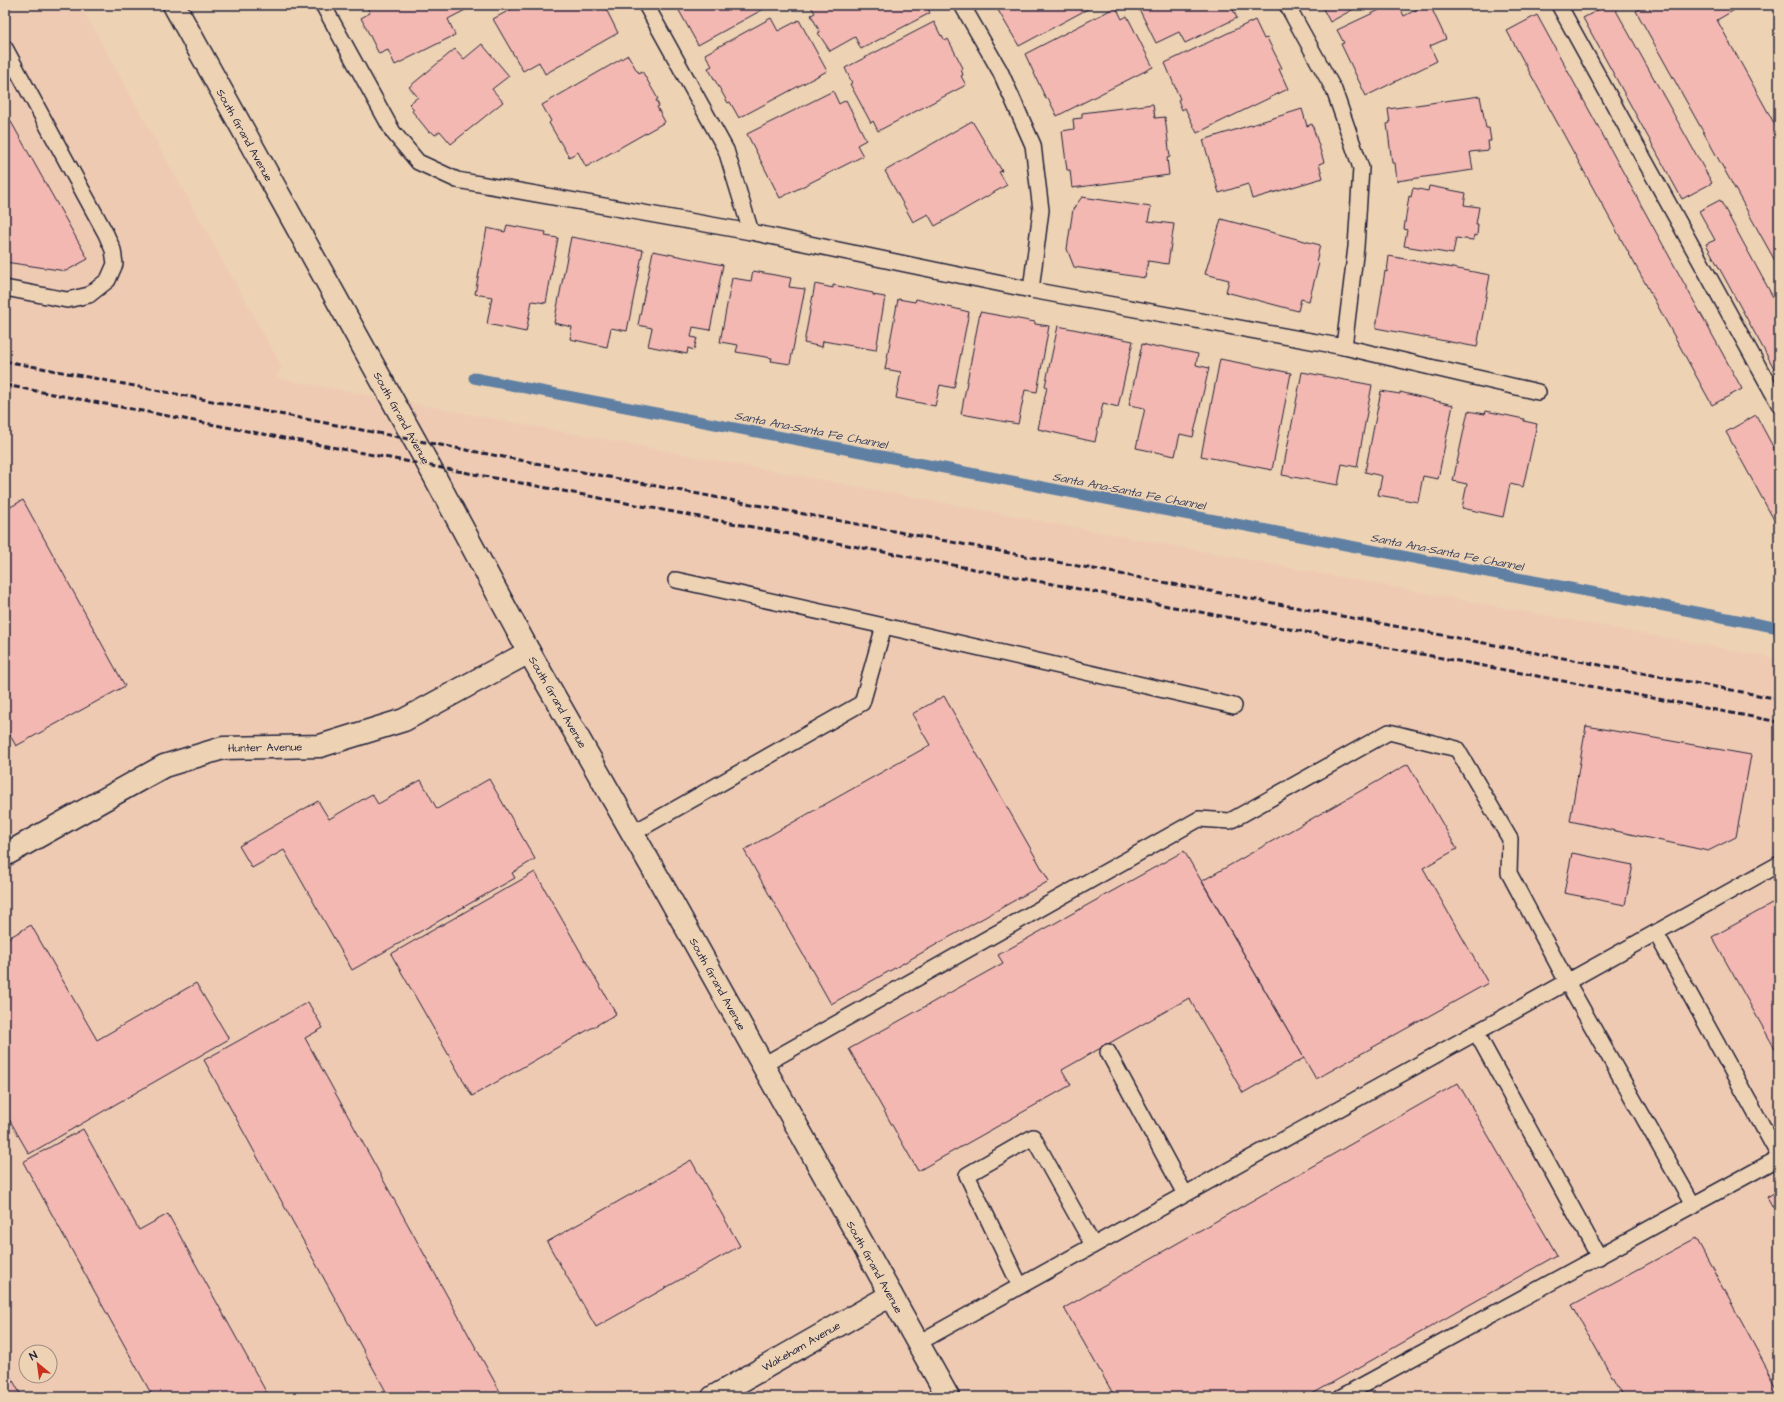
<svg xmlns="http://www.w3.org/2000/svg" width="1784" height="1402" font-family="'Architects Daughter',sans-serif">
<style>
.built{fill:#efcab3;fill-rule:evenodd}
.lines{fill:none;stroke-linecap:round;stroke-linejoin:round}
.stream{stroke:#6180a3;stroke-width:11}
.building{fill:#f3b8b1;stroke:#22223b}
.service-casing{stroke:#22223b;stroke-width:18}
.minor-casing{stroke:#22223b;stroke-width:25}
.secondary-casing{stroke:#22223b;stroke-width:25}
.service{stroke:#edd2b4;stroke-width:15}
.minor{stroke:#edd2b4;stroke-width:22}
.secondary{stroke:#edd2b4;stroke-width:22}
.rail{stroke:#22223b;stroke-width:3;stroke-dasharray:6 3;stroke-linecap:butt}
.labels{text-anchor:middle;stroke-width:3;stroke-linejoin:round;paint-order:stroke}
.street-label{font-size:11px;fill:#22223b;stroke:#edd2b4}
.water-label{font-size:12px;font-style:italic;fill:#37415e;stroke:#edd2b4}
</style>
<rect width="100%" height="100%" fill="#edd2b4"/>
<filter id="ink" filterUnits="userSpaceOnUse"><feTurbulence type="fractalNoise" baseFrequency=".025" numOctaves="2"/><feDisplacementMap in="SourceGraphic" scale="8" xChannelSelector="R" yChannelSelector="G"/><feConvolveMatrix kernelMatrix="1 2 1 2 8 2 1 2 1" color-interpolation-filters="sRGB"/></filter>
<g filter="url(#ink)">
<path class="built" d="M5,5h75l202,362 -6,11 1503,281v738h-1774zM26,1352h24v24h-24z"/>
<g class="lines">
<path class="stream" d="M474,378l1305,250"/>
</g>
<g class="building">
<path d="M366,5h104l1,2 -23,12 7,16 -60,30 -7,-15 -9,4 -18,-36 9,-5z"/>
<path d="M519,5h85l14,28 -73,41 -6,-12 -16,9 -30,-52z"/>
<path d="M676,5h95l-73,40z"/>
<path d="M810,5h116l4,8 -69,36 -6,-12 -25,14 -12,-18 2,-1 -9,-17 4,-2z"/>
<path d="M995,5h100l-76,41z"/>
<path d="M1143,5h90l-2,1 6,12 -52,25 -6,-11 -23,11 -18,-36z"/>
<path d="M1321,5h40l-31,17z"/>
<path d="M1390,5h9l5,11 21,-11h5l16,34 -16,7 7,15 -71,35 -25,-52 3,-1 -7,-13z"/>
<path d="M1595,5h18l99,178 -30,16 -99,-181 15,-8z"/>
<path d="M1647,5h96l-26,15 62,112v136l-143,-257z"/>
<path d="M1116,7l6,12 5,-3 26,51 -96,49 -9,-18 -2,1 -21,-45z"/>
<path d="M1537,15l205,374 -30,16 -205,-374z"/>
<path d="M771,18l7,13 21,-11 28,51 -88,47 -9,-16 -2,1 -20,-35 4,-2 -7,-12z"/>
<path d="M1255,20l9,19 3,-1 15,30 -3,1 9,20 -91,44 -12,-25 -3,2 -4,-10 2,-1 -15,-36z"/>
<path d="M934,22l7,14 1,-1 3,6 3,-2 15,29 -2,1 2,6 -2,1 5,9 -88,46 -5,-10 -2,2 -21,-39 2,-1 -7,-15z"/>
<path d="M482,44l27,32 -17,13 11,13 -52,42 -11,-13 -5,4 -4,-4 -2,1 -17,-21 2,-2 -5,-5 9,-7 -9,-10 46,-38 9,10z"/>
<path d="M628,55l9,16h1l1,2 3,-2 16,28 -2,1 3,6 -2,1 8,15 -79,45 -8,-15 -9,5 -20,-34 2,-2 -9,-16z"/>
<path d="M833,91l6,13 7,-4 20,40 -9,5 6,11 -83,42 -33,-64z"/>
<path d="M1480,96l6,32h3l2,13h-3l1,9 -19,2 3,18 -76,11 -2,-18h-3l-5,-39 3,-1 -2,-14z"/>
<path d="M1153,104l2,14 10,-1 5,40 -3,1 2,17 -97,13 -2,-18h-3l-5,-39 12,-2 -1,-10 9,-1v-5z"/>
<path d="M1302,109l5,17 5,-2 12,38 -5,2 4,14 -71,21 -4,-15 -29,9 -16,-53z"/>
<path d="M5,111l83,148 -22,12 -61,-9z"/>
<path d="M972,121l30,50 -3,1 8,13 -72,41 -7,-12 -15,8 -28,-51z"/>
<path d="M1429,186l37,7 -2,12 15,2 -3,17h2l-1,12 -3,-1 -1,5 -17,-2 -3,16 -49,-8 3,-16 -3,-1 5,-33 2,1 2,-9 15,3z"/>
<path d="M1082,197l69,10 -3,14 26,3 -6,40 -20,-3 -3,17 -71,-11 -7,-18 6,-40z"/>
<path d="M1720,200l59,108v59l-4,3 -69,-126 9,-4 -16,-29z"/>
<path d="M1221,219l99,26 -4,17 3,1 -10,38 -8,-2 -3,12 -72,-19 3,-12 -24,-6z"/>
<path d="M507,225l39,7 -1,4 13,2 -12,65 -14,-2 -6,31 -39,-8 5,-27 -17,-3 12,-66 18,4z"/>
<path d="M571,237l72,13 -16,81 -16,-3 -4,19 -37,-8 2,-12 -18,-4z"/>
<path d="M653,251l70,14 -13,65 -17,-3 -2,10 6,1 -3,12 -6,-2 -1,6 -39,-8 4,-18 -14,-3z"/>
<path d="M1389,256l101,19 -13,72 -101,-19 9,-57 2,1z"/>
<path d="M753,271l38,7 -2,9 16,2 -15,75 -19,-3 1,-3 -36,-6 2,-7 -18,-3 12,-64 19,3z"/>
<path d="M815,284l18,4v-3l40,8v2l12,2 -9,53 -53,-9 -1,6 -18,-4z"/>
<path d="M898,299l17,3 1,-3 53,13 -15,76 -14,-3 -5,21 -39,-8 5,-26 -16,-3z"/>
<path d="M980,312l55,10v2l14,2 -12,66 -12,-2 -7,34 -57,-10z"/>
<path d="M1058,326l75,15 -15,66 -15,-4 -8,39 -57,-13 9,-42 -2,-1z"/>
<path d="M1142,344l16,4 1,-2 39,8 -2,11 13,3 -16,69 -13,-3 -5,22 -39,-8 9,-40 -16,-3z"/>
<path d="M1220,359l71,14 -19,97 -71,-14z"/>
<path d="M1302,372l70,13 -15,82 -15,-3 -4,21 -56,-10z"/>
<path d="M1381,391l19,3v-2l53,13 -15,74 -15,-3 -5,26 -40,-7 4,-19 -17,-4z"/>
<path d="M1468,411l17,3 1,-3 38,8v2l13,3 -14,63 -13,-3 -7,33 -41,-9 5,-24 -14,-3z"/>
<path d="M1756,415l23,43v71l-53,-97z"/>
<path d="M23,500l102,186 -109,60 -11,-20v-216z"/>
<path d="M944,696l105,185 -218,123 -87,-154 186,-105 -18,-31z"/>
<path d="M1586,726l165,29 -15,82 -28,14 -138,-30z"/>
<path d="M1408,764l49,85 -34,19 65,115 -172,96 -114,-198z"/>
<path d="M489,779l46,80 -23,14 3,5 -163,92 -68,-120 -32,18 -13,-22 79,-45 11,18 43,-25 6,10 43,-24 16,29z"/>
<path d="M1184,851l120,207 -61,35 -54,-95 -127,72 9,15 -153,86 -69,-122 154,-86 -5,-8z"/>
<path d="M1572,853l61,12 -8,40 -61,-12z"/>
<path d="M535,872l81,142 -144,82 -81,-142z"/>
<path d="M1779,900v156l-67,-119z"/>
<path d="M31,925l66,115 99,-57 33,56 -200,115 -24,-42v-172z"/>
<path d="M308,1002l15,26 -18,10 198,359h-114l-185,-337z"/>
<path d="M1458,1083l99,172 -250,142h-192l-51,-89z"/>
<path d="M83,1129l56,101 29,-16 101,183h-116l-130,-235z"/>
<path d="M691,1160l49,86 -144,81 -49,-85z"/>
<path d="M1779,1190v28l-12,-21z"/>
<path d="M1696,1238l83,153v6h-156l-51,-92z"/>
<path d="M5,1366l17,31h-17z"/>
</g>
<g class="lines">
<defs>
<g id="service">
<path d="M323,5l70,127 25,30 39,18 294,52 280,58 313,57 194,45"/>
<path d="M646,5l80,145 25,82"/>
<path d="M962,5l38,66 33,74 8,65 -10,80"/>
<path d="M1287,5l47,85 27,78 -5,79 -12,100"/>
<path d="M1559,5l220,399"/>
<path d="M5,48l101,186 7,16 2,14 -7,16 -19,15 -22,5 -62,-12"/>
<path d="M676,580l208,46 350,80"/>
<path d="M633,833l229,-130 22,-77"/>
<path d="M1656,933l123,223"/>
<path d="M1476,1032l123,225"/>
<path d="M1108,1052l77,142"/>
<path d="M763,1065l436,-246 31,2 159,-89 68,17 53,90 -1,34 58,109 126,223"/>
<path d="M1020,1286l-53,-111 66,-38 60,108"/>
<path d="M918,1343l861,-479"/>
<path d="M1341,1397l438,-239"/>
</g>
<g id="minor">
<path d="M5,855l159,-89 59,-18 97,-2 84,-26 125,-68"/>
<path d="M713,1397l178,-102"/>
</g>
<path id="secondary" d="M174,5l255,461 100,186 139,243 280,502"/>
</defs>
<use href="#service" class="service-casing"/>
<use href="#minor" class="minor-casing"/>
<use href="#secondary" class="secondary-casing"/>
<use href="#service" class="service"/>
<use href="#minor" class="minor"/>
<use href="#secondary" class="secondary"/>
<g class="rail">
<path d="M5,361l409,79 1365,259"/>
<path d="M5,385l1774,337"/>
</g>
</g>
</g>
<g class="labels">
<g class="street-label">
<text transform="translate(245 135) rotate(61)" y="4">South Grand Avenue</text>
<text transform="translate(402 418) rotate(61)" y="4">South Grand Avenue</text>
<text transform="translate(558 702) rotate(60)" y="4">South Grand Avenue</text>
<text transform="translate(265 747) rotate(-1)" y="4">Hunter Avenue</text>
<text transform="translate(718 984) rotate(61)" y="4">South Grand Avenue</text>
<text transform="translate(875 1267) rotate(61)" y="4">South Grand Avenue</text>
<text transform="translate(801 1346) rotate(-30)" y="4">Wakeham Avenue</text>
</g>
<g class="water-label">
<text transform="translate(811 430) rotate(11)" y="4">Santa Ana-Santa Fe Channel</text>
<text transform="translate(1129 491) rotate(11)" y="4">Santa Ana-Santa Fe Channel</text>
<text transform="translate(1447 552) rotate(11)" y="4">Santa Ana-Santa Fe Channel</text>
</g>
</g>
<rect width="1784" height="1402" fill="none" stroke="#edd2b4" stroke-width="20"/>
<rect x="10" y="10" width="1764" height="1382" fill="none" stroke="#22223b" stroke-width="1.5" filter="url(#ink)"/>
<g transform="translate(38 1364) rotate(331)"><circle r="19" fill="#edd2b4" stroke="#9c8c84"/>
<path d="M0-3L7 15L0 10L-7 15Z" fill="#c8321e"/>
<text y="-6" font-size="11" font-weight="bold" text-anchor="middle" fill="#22223b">N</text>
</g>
</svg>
